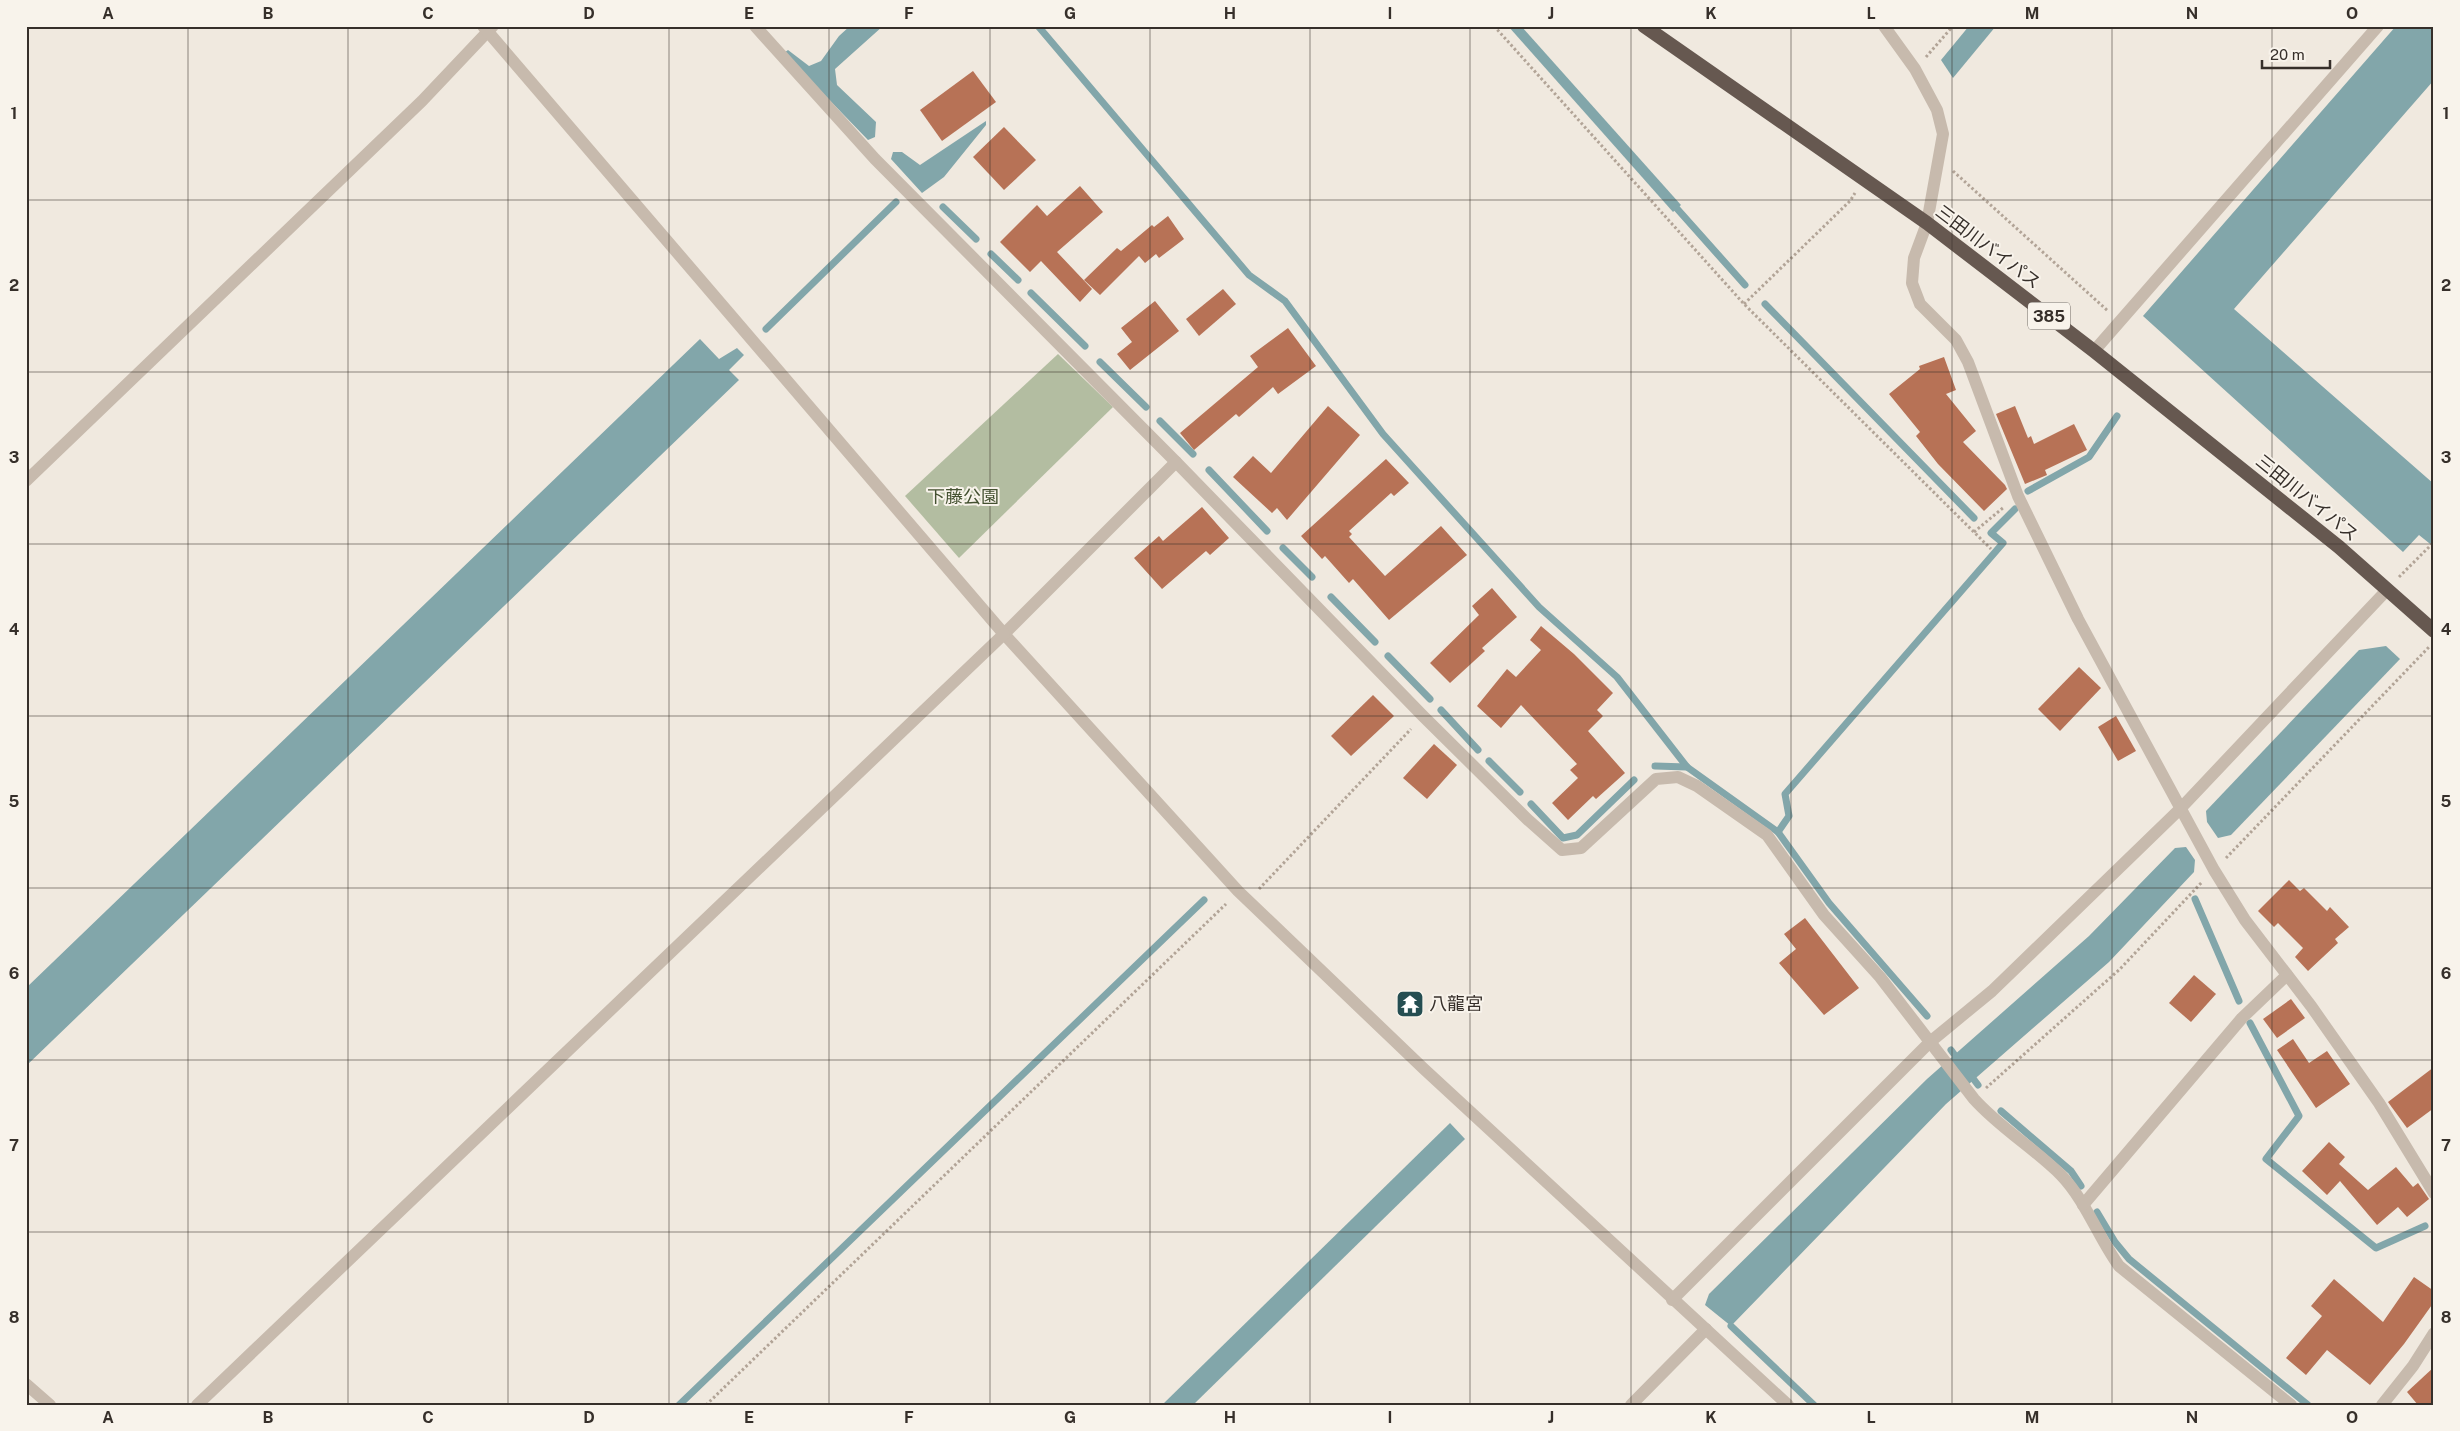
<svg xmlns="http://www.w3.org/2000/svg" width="2460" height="1431" font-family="'Public Sans','Noto Sans JP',sans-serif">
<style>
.green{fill:#b3bda1}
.water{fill:#82a6aa}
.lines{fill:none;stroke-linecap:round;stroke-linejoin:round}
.stream{stroke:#82a6aa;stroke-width:7}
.building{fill:#b77256}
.path{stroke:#b2a497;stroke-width:3;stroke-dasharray:2.5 2.5;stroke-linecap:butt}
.minor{stroke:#c7baad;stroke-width:12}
.tertiary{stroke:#c7baad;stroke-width:12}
.trunk{stroke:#665850;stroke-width:14}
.grid{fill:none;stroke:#362f2a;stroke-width:1;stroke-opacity:0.55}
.labels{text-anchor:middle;stroke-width:4;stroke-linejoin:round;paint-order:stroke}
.shield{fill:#f8f3eb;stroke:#706a64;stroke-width:1}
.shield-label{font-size:16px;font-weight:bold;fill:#362f2a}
.street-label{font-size:18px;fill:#362f2a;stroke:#f8f3eb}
.park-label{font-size:18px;fill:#445131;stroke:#f8f3eb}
.poi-label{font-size:18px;fill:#362f2a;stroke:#f8f3eb;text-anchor:start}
.neatline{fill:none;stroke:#362f2a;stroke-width:2}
.grid-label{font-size:16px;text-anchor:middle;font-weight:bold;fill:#362f2a}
</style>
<rect width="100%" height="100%" fill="#f0e9df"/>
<path class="green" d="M1058,354l55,53 -154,151 -54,-62z"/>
<g class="water">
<path d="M850,26h33l-48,43 2,16 39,37 -1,15 -7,3 -84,-87 4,-3 21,16 12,-5 18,-25z"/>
<path d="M1508,26h13l160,179 -8,7z"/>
<path d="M1969,26h27l-43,52 -12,-18z"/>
<path d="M2396,26h38v54l-200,229 200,175v63l-15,-12 -16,17 -260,-236z"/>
<path d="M986,121v4l-42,52 -22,16 -31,-34 2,-7h9l18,13z"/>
<path d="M700,339l19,20 18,-11 7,7 -15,15 10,10 -713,686v-78z"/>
<path d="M2386,646l14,13 -169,176 -13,3 -11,-16 -1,-11 153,-161z"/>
<path d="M2186,847l9,13 -1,12 -85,90 -163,142 -215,222 -26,-21 4,-11 218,-215 162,-143 86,-88z"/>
<path d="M1450,1123l15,16 -272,266h-31z"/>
</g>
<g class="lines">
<g class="stream">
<path d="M1038,26l211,249 36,26 98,133 156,173 78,70 70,90 91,65 51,71 98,113"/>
<path d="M1672,203l73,82"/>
<path d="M943,207l33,32"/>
<path d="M991,254l27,26"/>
<path d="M1031,293l54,53"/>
<path d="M1765,304l209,214"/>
<path d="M766,329l130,-127"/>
<path d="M1100,362l46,45"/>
<path d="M1160,421l33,33"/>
<path d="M1209,470l58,61"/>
<path d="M2028,491l61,-34 28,-41"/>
<path d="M1283,548l29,29"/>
<path d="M1331,597l44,45"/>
<path d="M1388,656l42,43"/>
<path d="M1441,710l37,40"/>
<path d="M1489,761l31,31"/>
<path d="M1655,766l32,1"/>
<path d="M1531,804l32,34 14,-3 57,-55"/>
<path d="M1778,832l11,-16 -4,-22 218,-251 -12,-10 24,-24"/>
<path d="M2195,899l44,102"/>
<path d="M2250,1023l49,93 -33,43 110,89 49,-22"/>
<path d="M1951,1050l8,11"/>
<path d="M1969,1073l9,12"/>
<path d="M2001,1111l70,60 10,15"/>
<path d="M2097,1212l18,30 14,17 179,146"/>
<path d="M1731,1326l83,79"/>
<path d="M679,1405l525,-505"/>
</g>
</g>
<g class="building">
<path d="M973,71l23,31 -54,39 -22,-31z"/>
<path d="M1004,127l32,33 -32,30 -31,-33z"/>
<path d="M1080,186l23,26 -46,40 35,37 -12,13 -39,-41 -11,11 -30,-30 37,-37 10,11z"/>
<path d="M1168,216l16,23 -25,19 -3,-4 -11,9 -6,-7 -39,39 -16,-15 33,-32 4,3 31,-26 2,2z"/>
<path d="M1223,289l13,15 -37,32 -13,-17z"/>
<path d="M1155,301l24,30 -49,39 -13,-16 15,-12 -11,-14z"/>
<path d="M1288,328l28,38 -38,28 -5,-7 -34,30 -3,-3 -42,36 -14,-17 78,-66 -8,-11z"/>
<path d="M1944,357l12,33 -10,4 30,37 -13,11 42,43 2,4 -23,22 -46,-47 -22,-28 4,-4 -31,-38 31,-25 -1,-3z"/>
<path d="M1328,406l32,29 -73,85 -10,-12 -5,5 -39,-36 20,-21 18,17z"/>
<path d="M2015,406l13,32 3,-2 3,8 40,-20 13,26 -42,20 2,5 -22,9 -29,-70z"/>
<path d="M1386,459l23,24 -15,13 -3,-3 -42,38 3,3 -3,3 36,39 56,-50 26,29 -78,65 -36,-41 -4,4 -24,-27 -3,3 -21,-23z"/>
<path d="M1202,507l27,31 -19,17 -4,-4 -44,38 -28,-31 25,-22 4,5z"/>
<path d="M1492,588l25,29 -35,31 3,3 -35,32 -20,-20 49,-48 -7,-9z"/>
<path d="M1541,626l33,28 39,39 -16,17 6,6 -15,15 37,42 -29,26 -3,-3 -25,24 -16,-17 26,-25 -8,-8 7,-6 -56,-59 -20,23 -24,-22 30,-37 9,8 25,-27 -11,-10z"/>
<path d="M2079,667l22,21 -41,43 -22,-22z"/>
<path d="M1373,695l21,21 -43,40 -20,-20z"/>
<path d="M2116,716l20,35 -18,10 -20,-34z"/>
<path d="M1434,744l23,21 -30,34 -24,-21z"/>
<path d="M2289,880l11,11 4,-3 23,23 3,-4 19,20 -14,12 3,4 -30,28 -13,-14 8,-9 -25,-25 -4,4 -16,-16z"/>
<path d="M1805,918l54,70 -35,27 -45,-52 17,-14 -12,-15z"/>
<path d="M2194,975l22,19 -25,28 -22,-19z"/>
<path d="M2291,999l14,19 -28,20 -14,-19z"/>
<path d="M2293,1039l16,24 18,-12 23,33 -34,24 -39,-58z"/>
<path d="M2434,1067v41l-27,20 -19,-26z"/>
<path d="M2329,1142l16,15 -6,7 29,26 28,-23 17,20 5,-4 11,16 -22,18 -9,-10 -21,18 -37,-44 -13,14 -25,-24z"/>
<path d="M2414,1277l20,14v11l-30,42 -34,41 -43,-35 -21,25 -20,-17 36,-42 -11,-10 23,-27 49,43z"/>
<path d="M2434,1367v38h-16l-11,-13z"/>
</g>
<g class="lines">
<g class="path">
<path d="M1494,26l250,278 247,245"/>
<path d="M1926,57l27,-31"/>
<path d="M1953,171l155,140"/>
<path d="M1744,304l106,-103 5,-8"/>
<path d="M1974,532l30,-25"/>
<path d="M2399,577l35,-35"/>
<path d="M2226,858l203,-211"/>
<path d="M1259,889l152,-160"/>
<path d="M1986,1088l134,-119 82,-87"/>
<path d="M706,1405l520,-501"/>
</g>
<g class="minor">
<path d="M755,26l120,133 301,303 247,254 104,103 35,31 19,-2 75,-69 22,-2 19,9 70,49 57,80 56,62 94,122c26,29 60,49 87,76 25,26 37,62 58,91l172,139"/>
<path d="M1884,26l31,43 22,41 6,24 -16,89 -13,35 -2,25 8,21 36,36 12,22 50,134 60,123 136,251 31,50 66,86 68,97 55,90"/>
<path d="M2094,351l284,-325"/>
<path d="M26,481l396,-380 71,-75"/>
<path d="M1004,634l172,-172"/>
<path d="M2083,1205l159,-187 45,-43"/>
<path d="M26,1384l24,21"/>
<path d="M1631,1405l75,-76"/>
<path d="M2382,1405l31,-39 21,-33"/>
</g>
<g class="tertiary">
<path d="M483,26l521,608 234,257 186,178 364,336"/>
<path d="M1672,1300l258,-258 62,-51 188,-182 207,-219"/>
<path d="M197,1405l807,-771"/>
</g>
<path class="trunk" d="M1644,26l283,197 167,128 245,196 95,84"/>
</g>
<path class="grid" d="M188,26v1379M348,26v1379M508,26v1379M669,26v1379M829,26v1379M990,26v1379M1150,26v1379M1310,26v1379M1470,26v1379M1631,26v1379M1791,26v1379M1952,26v1379M2112,26v1379M2272,26v1379M26,200h2408M26,372h2408M26,544h2408M26,716h2408M26,888h2408M26,1060h2408M26,1232h2408"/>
<defs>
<symbol id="temple-square" viewBox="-11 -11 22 22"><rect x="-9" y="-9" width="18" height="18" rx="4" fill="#254e52" stroke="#f8f3eb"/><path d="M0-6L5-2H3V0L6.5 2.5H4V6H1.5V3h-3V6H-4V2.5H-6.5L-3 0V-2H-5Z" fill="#fff"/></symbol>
</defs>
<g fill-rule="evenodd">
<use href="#temple-square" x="1394" y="988" width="32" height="32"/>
</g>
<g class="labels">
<rect class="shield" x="2028" y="302.5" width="42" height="27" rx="4"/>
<g class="shield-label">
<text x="2049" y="322">385</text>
</g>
<g class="street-label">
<text transform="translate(1988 247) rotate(37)" y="6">三田川バイパス</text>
<text transform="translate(2307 498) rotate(39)" y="6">三田川バイパス</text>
</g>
<g class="park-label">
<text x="963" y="503">下藤公園</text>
</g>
<g class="poi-label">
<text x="1429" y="1010">八龍宮</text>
</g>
</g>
<rect width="2460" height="1431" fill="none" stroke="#f8f3eb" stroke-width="55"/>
<path d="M2262 60v8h68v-8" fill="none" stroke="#362f2a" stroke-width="2.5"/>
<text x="2270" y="60" font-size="15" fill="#362f2a" stroke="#f8f3eb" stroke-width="4" paint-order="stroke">20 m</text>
<rect x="28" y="28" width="2404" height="1376" class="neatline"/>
<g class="grid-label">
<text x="108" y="19">A</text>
<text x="268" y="19">B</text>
<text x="428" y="19">C</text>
<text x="589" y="19">D</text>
<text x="749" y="19">E</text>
<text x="909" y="19">F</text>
<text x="1070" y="19">G</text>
<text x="1230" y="19">H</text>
<text x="1390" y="19">I</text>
<text x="1551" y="19">J</text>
<text x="1711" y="19">K</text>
<text x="1871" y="19">L</text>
<text x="2032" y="19">M</text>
<text x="2192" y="19">N</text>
<text x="2352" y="19">O</text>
<text x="14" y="119">1</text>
<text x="2446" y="119">1</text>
<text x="14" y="291">2</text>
<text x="2446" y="291">2</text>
<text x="14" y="463">3</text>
<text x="2446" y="463">3</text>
<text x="14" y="635">4</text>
<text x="2446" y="635">4</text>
<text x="14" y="807">5</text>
<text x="2446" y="807">5</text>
<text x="14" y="979">6</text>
<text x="2446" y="979">6</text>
<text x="14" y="1151">7</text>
<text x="2446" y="1151">7</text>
<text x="14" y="1323">8</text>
<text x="2446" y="1323">8</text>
<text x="108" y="1423">A</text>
<text x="268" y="1423">B</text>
<text x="428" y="1423">C</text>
<text x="589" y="1423">D</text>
<text x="749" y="1423">E</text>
<text x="909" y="1423">F</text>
<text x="1070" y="1423">G</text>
<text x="1230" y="1423">H</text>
<text x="1390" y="1423">I</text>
<text x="1551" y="1423">J</text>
<text x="1711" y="1423">K</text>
<text x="1871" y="1423">L</text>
<text x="2032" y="1423">M</text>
<text x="2192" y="1423">N</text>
<text x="2352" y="1423">O</text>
</g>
</svg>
